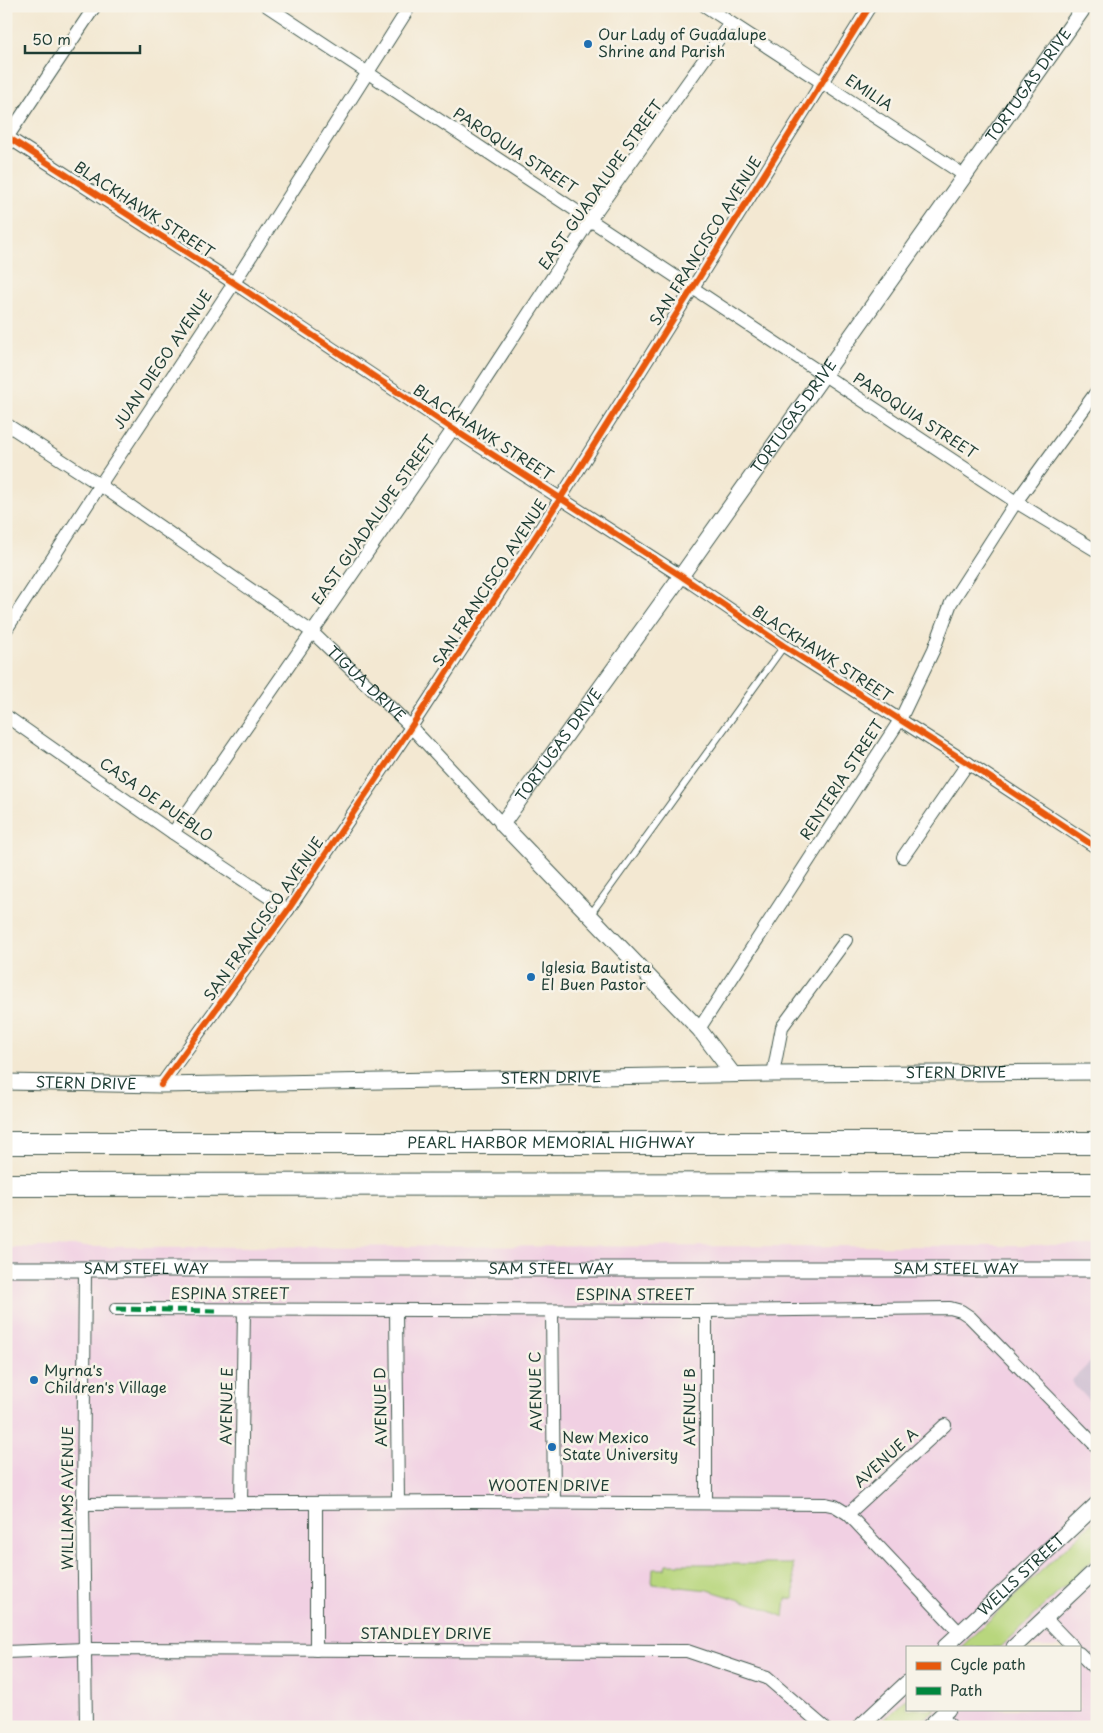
<svg xmlns="http://www.w3.org/2000/svg" width="1103" height="1733" font-family="'Playpen Sans',sans-serif">
<style>
.built{fill:#f1d0e3;fill-rule:evenodd}
.industrial{fill:#cebed1}
.green{fill:#b8d67d;stroke:#6c8a58}
.lines{fill:none;stroke-linecap:round;stroke-linejoin:round}
.service-casing{stroke:#3f574c;stroke-width:8}
.minor-casing{stroke:#3f574c;stroke-width:14}
.tertiary-casing{stroke:#3f574c;stroke-width:17}
.motorway-casing{stroke:#3f574c;stroke-width:24}
.service{stroke:#fff;stroke-width:6}
.minor{stroke:#fff;stroke-width:12}
.tertiary{stroke:#fff;stroke-width:15}
.motorway{stroke:#fff;stroke-width:22}
.quiet{stroke:#00873e;stroke-width:5;stroke-dasharray:10 5;stroke-linecap:butt}
.cycleway-casing{stroke:#f7f3e8;stroke-width:9}
.cycleway{stroke:#e8590c;stroke-width:6}
.poi-dot{fill:#1f6fb2;stroke:#f7f3e8;stroke-width:2}
.labels{text-anchor:middle;stroke-width:5;stroke-linejoin:round;paint-order:stroke}
.poi-label{font-size:15px;fill:#1f3d34;stroke:#f7f3e8;text-anchor:start}
.street-label{font-size:15px;fill:#1f3d34;stroke:#f7f3e8}
</style>
<rect width="100%" height="100%" fill="#f7f3e8"/>
<filter id="ink" filterUnits="userSpaceOnUse"><feTurbulence type="fractalNoise" baseFrequency=".02" numOctaves="2"/><feDisplacementMap in="SourceGraphic" scale="10" xChannelSelector="R" yChannelSelector="G"/><feConvolveMatrix kernelMatrix="1 2 1 2 8 2 1 2 1" color-interpolation-filters="sRGB"/></filter>
<filter id="wash" filterUnits="userSpaceOnUse"><feTurbulence type="fractalNoise" baseFrequency=".0096" numOctaves="4" result="noise"/><feDisplacementMap in="SourceGraphic" scale="20" xChannelSelector="R" yChannelSelector="G"/><feGaussianBlur stdDeviation="1.12" result="paint"/><feColorMatrix in="noise" values="0 0 0 0 0 0 0 0 0 0 0 0 0 0 0 0 0 1.4 0 .05"/><feComposite in="paint" operator="in"/></filter>
<g filter="url(#wash)">
<rect width="100%" height="100%" fill="#f3e8d2"/>
<path class="built" d="M1097,1246v481h-1091v-480zM907,1647h172v62h-172z"/>
<path class="industrial" d="M1097,1356v49l-2,2 -24,-26z"/>
<g class="green">
<path d="M1097,1518v38l-96,91h-40z"/>
<path d="M666,1564h127c0,12 3,24 1,35l-8,-1 -2,19 -28,-12 -48,-15 -56,-6 1,-15h12z"/>
<path d="M907,1698v11h28l-19,18h-40z"/>
</g>
</g>
<g filter="url(#ink)">
<g class="lines">
<defs>
<path id="service" d="M590,915l194,-269"/>
<g id="minor">
<path d="M267,6l749,496 81,49"/>
<path d="M705,6l259,169"/>
<path d="M6,136l228,147 219,146 228,147 103,70 184,117 129,85"/>
<path d="M6,139l89,-133"/>
<path id="s1" d="M6,424l94,61 212,147 99,95 91,97"/>
<path d="M6,630l94,-145 134,-202 176,-277"/>
<path d="M6,716l167,117 115,77"/>
<path d="M173,833l280,-404 137,-209 140,-197"/>
<path d="M903,857l65,-94"/>
<path d="M699,1029l201,-309 34,-71 17,-46 65,-101 81,-111"/>
<path d="M773,1074l9,-47 64,-87"/>
<path d="M161,1085l127,-175 123,-183 149,-228 310,-493"/>
<path d="M85,1269l-2,235 3,223"/>
<path d="M116,1309l590,2 244,-3 11,3 9,6 127,130"/>
<path d="M396,1311l2,191"/>
<path d="M552,1311l2,191"/>
<path d="M706,1502v-191"/>
<path d="M241,1503l3,-193"/>
<path d="M83,1504l384,-2 359,2 9,2 13,8 112,119"/>
<path d="M848,1514l97,-89"/>
<path d="M1045,1618l28,29"/>
<path d="M316,1650v-147"/>
<path d="M6,1652l79,-3 602,2 80,27 57,49"/>
<path d="M1079,1653l18,18"/>
<path d="M941,1716l11,11"/>
</g>
<g id="tertiary">
<path id="s2" d="M733,1074l-34,-45 -197,-205 179,-248 404,-570"/>
<path id="s3" d="M6,1082l155,3 612,-11 324,-2"/>
<path id="s4" d="M6,1269h1091"/>
<path id="s5" d="M945,1647l152,-143"/>
<path d="M1014,1647l83,-78"/>
<path d="M860,1727l47,-44"/>
<path d="M929,1727l19,-18"/>
</g>
<g id="motorway">
<path id="s6" d="M6,1143h1091"/>
<path d="M6,1185l1091,-1"/>
</g>
</defs>
<use href="#service" class="service-casing"/>
<use href="#minor" class="minor-casing"/>
<use href="#tertiary" class="tertiary-casing"/>
<use href="#motorway" class="motorway-casing"/>
<use href="#service" class="service"/>
<use href="#minor" class="minor"/>
<use href="#tertiary" class="tertiary"/>
<use href="#motorway" class="motorway"/>
<path class="quiet" d="M116,1309l103,2"/>
<defs>
<g id="cycleway">
<path d="M6,136l228,147 219,146 228,147 103,70 184,117 129,85"/>
<path d="M161,1085l127,-175 123,-183 149,-228 310,-493"/>
</g>
</defs>
<use href="#cycleway" class="cycleway-casing"/>
<use href="#cycleway" class="cycleway"/>
</g>
</g>
<g class="poi-dot">
<circle cx="588" cy="44" r="5"/>
<circle cx="531" cy="977" r="5"/>
<circle cx="34" cy="1380" r="5"/>
<circle cx="552" cy="1447" r="5"/>
</g>
<g class="labels">
<g class="poi-label">
<text x="598" y="40">Our Lady of Guadalupe<tspan x="598" dy="17">Shrine and Parish</tspan></text>
<text x="541" y="973">Iglesia Bautista<tspan x="541" dy="17">El Buen Pastor</tspan></text>
<text x="44" y="1376">Myrna's<tspan x="44" dy="17">Children's Village</tspan></text>
<text x="562" y="1443">New Mexico<tspan x="562" dy="17">State University</tspan></text>
</g>
<g class="street-label">
<text dy="5" stroke="none"><textPath href="#s2" startOffset="1248">TORTUGAS DRIVE</textPath></text>
<text transform="translate(869 93) rotate(33)" y="5">EMILIA</text>
<text transform="translate(515 151) rotate(33)" y="5">PAROQUIA STREET</text>
<text transform="translate(601 185) rotate(-55)" y="5">EAST GUADALUPE STREET</text>
<text transform="translate(144 210) rotate(33)" y="5">BLACKHAWK STREET</text>
<text transform="translate(706 241) rotate(-58)" y="5">SAN FRANCISCO AVENUE</text>
<text transform="translate(163 360) rotate(-56)" y="5">JUAN DIEGO AVENUE</text>
<text dy="5" stroke="none"><textPath href="#s2" startOffset="842">TORTUGAS DRIVE</textPath></text>
<text transform="translate(915 416) rotate(33)" y="5">PAROQUIA STREET</text>
<text transform="translate(483 433) rotate(33)" y="5">BLACKHAWK STREET</text>
<text transform="translate(374 520) rotate(-55)" y="5">EAST GUADALUPE STREET</text>
<text transform="translate(490 583) rotate(-57)" y="5">SAN FRANCISCO AVENUE</text>
<text transform="translate(822 654) rotate(33)" y="5">BLACKHAWK STREET</text>
<text dy="5" stroke="none"><textPath href="#s1" startOffset="445">TIGUA DRIVE</textPath></text>
<text dy="5" stroke="none"><textPath href="#s2" startOffset="438">TORTUGAS DRIVE</textPath></text>
<text transform="translate(842 780) rotate(-57)" y="5">RENTERIA STREET</text>
<text transform="translate(156 800) rotate(35)" y="5">CASA DE PUEBLO</text>
<text transform="translate(264 919) rotate(-55)" y="5">SAN FRANCISCO AVENUE</text>
<text dy="5" stroke="none"><textPath href="#s3" startOffset="950">STERN DRIVE</textPath></text>
<text dy="5" stroke="none"><textPath href="#s3" startOffset="545">STERN DRIVE</textPath></text>
<text dy="5" stroke="none"><textPath href="#s3" startOffset="80">STERN DRIVE</textPath></text>
<text dy="5" stroke="none"><textPath href="#s6" startOffset="545">PEARL HARBOR MEMORIAL HIGHWAY</textPath></text>
<text dy="5" stroke="none"><textPath href="#s4" startOffset="140">SAM STEEL WAY</textPath></text>
<text dy="5" stroke="none"><textPath href="#s4" startOffset="545">SAM STEEL WAY</textPath></text>
<text dy="5" stroke="none"><textPath href="#s4" startOffset="950">SAM STEEL WAY</textPath></text>
<text x="230" y="1299">ESPINA STREET</text>
<text x="635" y="1300">ESPINA STREET</text>
<text transform="translate(536 1391) rotate(-91)" y="5">AVENUE C</text>
<text transform="translate(227 1406) rotate(-89)" y="5">AVENUE E</text>
<text transform="translate(381 1407) rotate(-91)" y="5">AVENUE D</text>
<text transform="translate(690 1407) rotate(-90)" y="5">AVENUE B</text>
<text transform="translate(886 1458) rotate(-42)" y="5">AVENUE A</text>
<text x="549" y="1491">WOOTEN DRIVE</text>
<text transform="translate(68 1498) rotate(-90)" y="5">WILLIAMS AVENUE</text>
<text dy="5" stroke="none"><textPath href="#s5" startOffset="105">WELLS STREET</textPath></text>
<text x="426" y="1639">STANDLEY DRIVE</text>
</g>
</g>
<rect width="1103" height="1733" fill="none" stroke="#f7f3e8" stroke-width="25"/>
<rect x="906" y="1646" width="175" height="65" fill="#f7f3e8" stroke="#a1aaa0"/>
<rect x="916" y="1662" width="25" height="8" fill="#e8590c" stroke="#a1aaa0"/>
<text x="950" y="1670" font-size="15" fill="#1f3d34">Cycle path</text>
<rect x="916" y="1687" width="25" height="8" fill="#00873e" stroke="#a1aaa0"/>
<text x="950" y="1696" font-size="15" fill="#1f3d34">Path</text>
<path d="M25 45v8h115v-8" fill="none" stroke="#1f3d34" stroke-width="2.5"/>
<text x="32" y="45" font-size="15" fill="#1f3d34" stroke="#f7f3e8" stroke-width="4" paint-order="stroke">50 m</text>
</svg>
